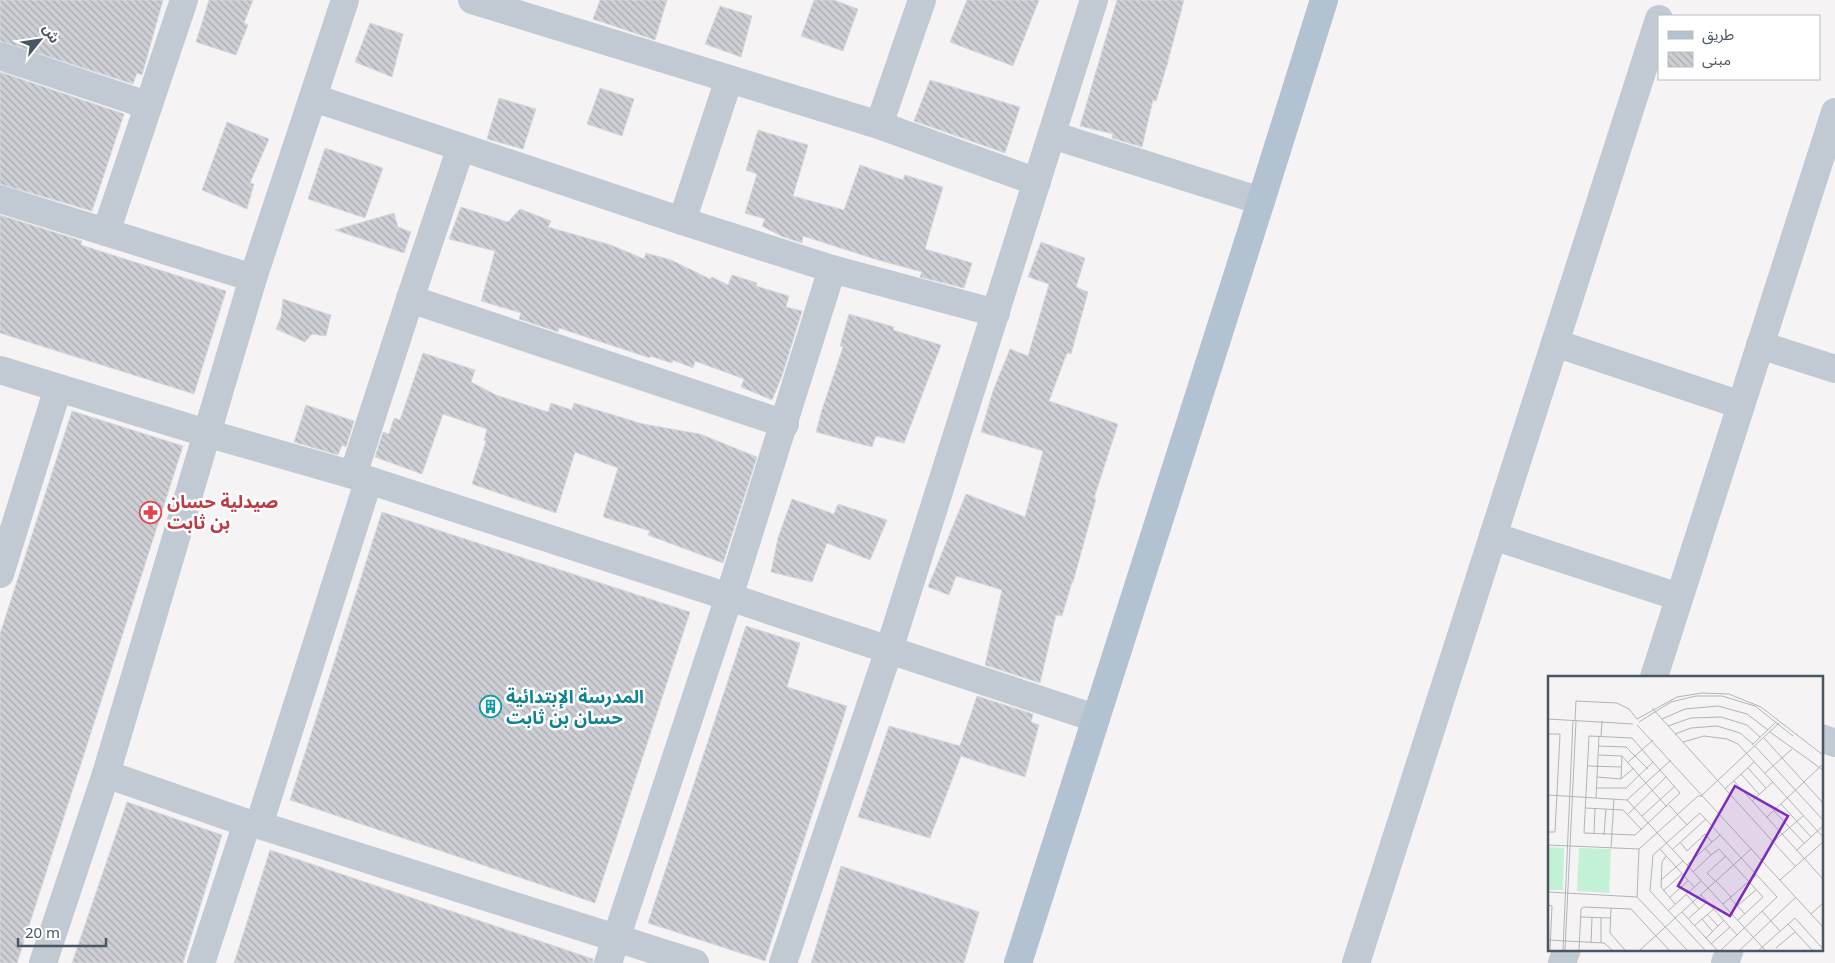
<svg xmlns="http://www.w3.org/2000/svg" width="1835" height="963" font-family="'Noto Sans','Noto Sans Arabic',sans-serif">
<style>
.building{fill:url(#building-back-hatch);stroke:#d7d9de}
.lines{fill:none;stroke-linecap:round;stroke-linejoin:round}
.minor{stroke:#c1cad2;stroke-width:28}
.major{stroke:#b3c2d1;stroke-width:28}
.labels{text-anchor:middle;stroke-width:5;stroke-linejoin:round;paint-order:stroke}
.health-label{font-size:18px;font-weight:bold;fill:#be3a42;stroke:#fff;text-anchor:start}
.culture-label{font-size:18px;font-weight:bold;fill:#0d838f;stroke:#fff;text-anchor:start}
.inset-road{fill:none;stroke:#b1b4b9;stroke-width:1}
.view{fill:#7b2cbf;fill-opacity:0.15;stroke:#7b2cbf;stroke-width:2.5}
.inset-edge{fill:none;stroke:#4a5661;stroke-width:2.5}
</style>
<defs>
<pattern id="building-back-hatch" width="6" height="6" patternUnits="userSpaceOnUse" patternTransform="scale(1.25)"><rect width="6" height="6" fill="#cdcfd5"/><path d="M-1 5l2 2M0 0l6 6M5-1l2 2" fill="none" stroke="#a8abb0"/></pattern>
</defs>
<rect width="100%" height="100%" fill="#f5f3f3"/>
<g class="building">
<path d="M0,0h163l-21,75 -5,-2 -4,11 -133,-43z"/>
<path d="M209,0h44l-9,23 4,2 -12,30 -40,-13z"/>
<path d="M600,0h67l-12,40 -62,-21z"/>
<path d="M814,0h20l24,9 -15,42 -42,-15z"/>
<path d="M967,0h72l-26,66 -63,-24z"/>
<path d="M1117,0h67l-17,65 -11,36 -3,-1 -11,47 -30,-9 1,-4 -33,-8z"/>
<path d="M720,6l32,10 -11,41 -36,-13z"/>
<path d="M370,23l33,11 -11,43 -37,-15z"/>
<path d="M0,72l124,42 -32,97 -92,-27z"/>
<path d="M930,80l90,27 -15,46 -91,-32z"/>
<path d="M600,88l34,11 -12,37 -35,-12z"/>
<path d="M499,98l37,11 -13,40 -36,-10z"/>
<path d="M227,122l42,17 -19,44 4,1 -7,25 -45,-19z"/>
<path d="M758,130l50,15 -15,51 51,14 16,-45 43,15 2,-5 38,12 -18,62 47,14 -8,25 -44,-11 2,-5 -44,-12 -75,-24 -1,7 -21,-7 -19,-10 3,-7 -20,-6 12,-39 -11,-4z"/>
<path d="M325,148l58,20 -18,50 -57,-19z"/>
<path d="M461,207l47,15 12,-13 31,12 -3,6 63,18 33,14 2,-6 25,7 39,19 2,-2 16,8 4,-10 25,8 -1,3 33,10 -3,11 16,4 -20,65 -10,24 -31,-13 3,-8 -49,-18 -2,7 -20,-8 -1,3 -22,-7v2l-91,-30 -1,4 -39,-13 2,-6 -40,-12 14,-50 -46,-12z"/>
<path d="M394,213l4,14 13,5 -7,21 -69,-23z"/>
<path d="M0,215l82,26 -1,4 145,46 -32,103 -194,-61z"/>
<path d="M1041,242l44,16 -9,29 12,5 -17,62 -4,-1 -18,48 69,23 -24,74 2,1 -23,83h-1l-10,34 -6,-1 -16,68 -55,-18 17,-75 -46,-14 -7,19 -21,-8 38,-93 59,23 18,-66 -62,-19 12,-41 17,-42 18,7 21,-72 -21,-7z"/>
<path d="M283,299l48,16 -5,21 -14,-2 -7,8 -29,-13 5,-12z"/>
<path d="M849,314l45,13 -1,3 48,15 -37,98 -28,-7 -4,11 -56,-15 6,-22 21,-63 -3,-1z"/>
<path d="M423,353l52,17 -4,12 25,13 52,17 3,-9 21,7 2,-7 69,21 57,10 57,23 -34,106 -75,-28 2,-4 -47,-14 15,-49 -43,-16 -19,61 -84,-29 14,-43 -2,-1 3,-11 -44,-15 -21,60 -47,-17 8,-25 6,2 5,-16 6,2z"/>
<path d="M306,405l48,16 -8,26 -4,-2 -4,10 -44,-13z"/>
<path d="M72,411l111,35 -166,517h-17v-329z"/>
<path d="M792,499l42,15 4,-10 49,16 -17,40 -43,-17 -15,39 -41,-10 7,-34z"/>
<path d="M382,512l308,100 -95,291 -305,-103z"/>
<path d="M746,626l54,17 -13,44 60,19 -82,255 -117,-38z"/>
<path d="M977,696l56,18 -2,8 8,3 -14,52 -64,-21 -31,82 -72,-21 31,-91 71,20z"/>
<path d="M127,802l95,33 -39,128h-111z"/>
<path d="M270,850l323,109v4h-359z"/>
<path d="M841,866l138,46 -15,51h-153z"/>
</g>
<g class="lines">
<g class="minor">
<path d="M472,0l407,125"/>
<path d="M922,0l-43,125 158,57"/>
<path d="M0,56l147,49"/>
<path d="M314,98l368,123"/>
<path d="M1052,135l209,66"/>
<path d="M0,199l253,79"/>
<path d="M106,232l78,-232"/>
<path d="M832,269l164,44"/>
<path d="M410,299l51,-152"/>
<path d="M1555,343l186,62"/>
<path d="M1760,345l75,24"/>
<path d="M0,370l206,63 147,42 376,122 366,121"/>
<path d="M353,475l57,-176 375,125"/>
<path d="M1493,536l186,61"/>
<path d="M0,574l58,-186"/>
<path d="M1654,677l181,-565"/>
<path d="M1821,738l14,5"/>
<path d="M106,774l141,49 12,2 436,138"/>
<path d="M259,825l109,-343"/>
<path d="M43,963l63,-189 147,-496 92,-278"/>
<path d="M201,963l46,-140"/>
<path d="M608,963l121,-366 103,-328 -150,-48 47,-142"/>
<path d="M783,963l106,-313 205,-650"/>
<path d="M1356,963l303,-944"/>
<path d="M1562,963l5,-14"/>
<path d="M1725,963l5,-14"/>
</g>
<path class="major" d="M1018,963l243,-762 63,-201"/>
</g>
<defs>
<symbol id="pharmacy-ring" viewBox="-11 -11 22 22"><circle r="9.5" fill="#fff" stroke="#e0444e" stroke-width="1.5"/><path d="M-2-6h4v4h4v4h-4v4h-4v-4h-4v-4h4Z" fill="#e0444e"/></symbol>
<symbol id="building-ring" viewBox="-11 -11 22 22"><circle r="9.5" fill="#fff" stroke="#0f9aa8" stroke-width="1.5"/><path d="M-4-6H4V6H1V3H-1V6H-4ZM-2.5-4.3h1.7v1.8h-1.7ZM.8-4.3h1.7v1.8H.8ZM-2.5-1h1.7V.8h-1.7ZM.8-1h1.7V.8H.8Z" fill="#0f9aa8"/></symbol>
</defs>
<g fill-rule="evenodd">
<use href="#pharmacy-ring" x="138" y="500" width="25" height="25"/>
<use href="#building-ring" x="478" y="694" width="25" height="25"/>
</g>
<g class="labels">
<g class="health-label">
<text x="167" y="508">صيدلية حسان<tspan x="167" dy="21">بن ثابت</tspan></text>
</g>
<g class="culture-label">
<text x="506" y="703">المدرسة الإبتدائية<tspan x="506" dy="21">حسان بن ثابت</tspan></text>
</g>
</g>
<g transform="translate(1548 676)">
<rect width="275" height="275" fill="#f5f3f3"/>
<path d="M31,172l32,1 -2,44 -32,-2z" fill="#c3f1d5"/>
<path d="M0,171l16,1 -1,42h-15z" fill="#c3f1d5"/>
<path class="inset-road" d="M104,32l143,158M0,43l85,5M89,43l40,-22 25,-4 27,1 32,13 62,48M114,43l23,-10 33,-3 29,8 21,16M27,44l1,-19 41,2 12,6 8,10M91,46l32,-20 25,-6h26l33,10 38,30M89,49l186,202M120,50l23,-8 30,-1 26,8 13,12M222,56l53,38M0,58h12l-5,98h-7M127,58l16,-6 26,-2 23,7 13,11M41,60l43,2 48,55 -45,42 -51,-2zM53,60l1,-15M216,62l59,65M135,66l21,-6 23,3 11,5 85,93M204,69l24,-23M50,70l28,1 9,9 18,-16M207,70l68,74M50,79l24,1 45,51M80,86l7,-6 13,13M40,90l34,1M200,92l18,20M217,97l27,-24M193,98l18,20M49,101l24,2 1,-23M73,103l13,-11M186,105l89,98M48,112h30l27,-26M177,113l29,-27M0,119l79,5 138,150M154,119l77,-72M48,122l3,-62M79,124l44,-40M204,125l21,-19M233,128l30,33M121,129l18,20M37,132l38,2 19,20M226,135l30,32M80,138l38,-37M94,140l33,-30M219,141l56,-53M46,158l1,-26M56,159l2,-26M225,166l30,-26M133,167l6,8 18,-17 7,8 8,-7M0,169l91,4M63,172l3,-49M157,172l6,7 8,-6 44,48 -25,23M112,173l34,38M125,173l33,-30M249,174l26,-24M118,180l-4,6 -1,25 14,17M139,189l25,-23M145,196l18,-17M113,204l22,-19M232,204l43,-38M167,205l-8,-8 19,-17M168,205l15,16M115,215l19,-17M0,216l89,5M138,218l13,15M153,219l36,40M121,222l19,-17M182,222l15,16M175,228l33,-29M0,229l4,1 -2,44M189,230l19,-16M63,232l-1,25 15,17M120,235l33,-30M214,235l18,20M134,236l35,38M159,238l11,12M263,238l12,-11M33,241l30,1M141,242l18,-16M154,243l11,13M240,248l24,26M147,249l19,-16M158,262l18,-18M0,264l56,3 8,7M43,267l1,-25M53,267v-25M163,268l19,-17M228,272l19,-16M15,274l10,-230M17,274l11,-229M31,274l2,-41 3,-2 47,2 38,41M92,274l111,-101M139,274l-50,-53 2,-48 59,-53h5M157,274l-55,-59 3,-36 47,-42 77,84 -56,53M192,274l56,-53M211,274l36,-32 28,31"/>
<path class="view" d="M187,110l53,30 -58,100 -52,-30z"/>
<rect width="275" height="275" class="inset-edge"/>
</g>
<rect x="1658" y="15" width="162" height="65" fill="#ffffff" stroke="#b7bbc0"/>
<rect x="1668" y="31" width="25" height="8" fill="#b3c2d1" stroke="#b7bbc0"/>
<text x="1702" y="40" font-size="15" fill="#4a5661">طريق</text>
<rect x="1668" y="52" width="25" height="15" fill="url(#building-back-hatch)" stroke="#b7bbc0"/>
<text x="1702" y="65" font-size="15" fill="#4a5661">مبنى</text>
<g transform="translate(40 40) rotate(60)" stroke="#ffffff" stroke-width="4" paint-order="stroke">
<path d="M0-4L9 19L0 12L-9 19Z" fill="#4a5661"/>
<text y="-8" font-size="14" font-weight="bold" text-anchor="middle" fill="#4a5661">ش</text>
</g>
<path d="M18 938v8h88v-8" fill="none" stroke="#4a5661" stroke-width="2.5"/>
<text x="25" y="938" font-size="15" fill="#4a5661" stroke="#ffffff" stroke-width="4" paint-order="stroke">20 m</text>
</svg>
